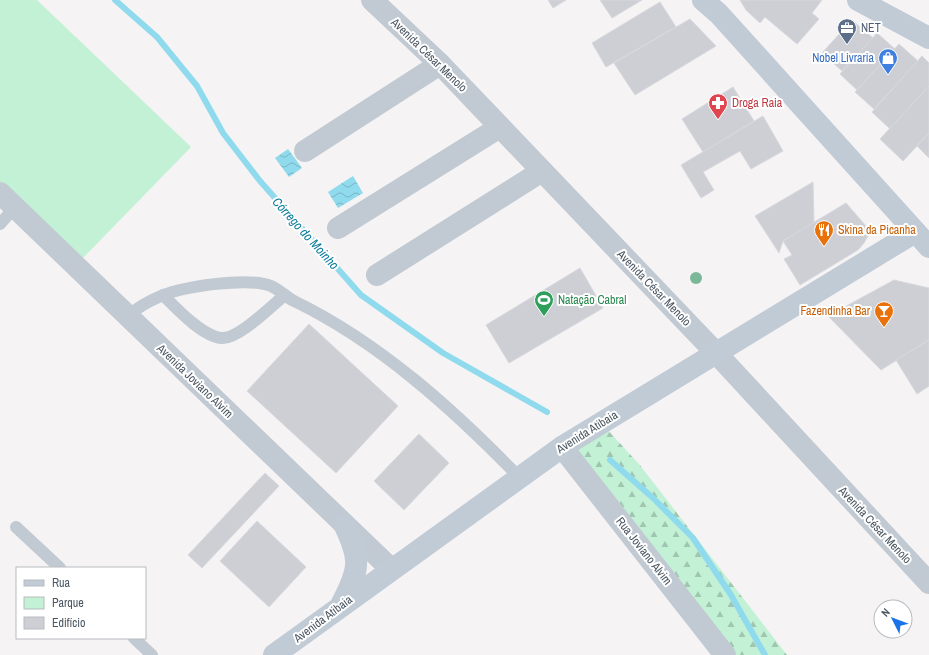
<svg xmlns="http://www.w3.org/2000/svg" width="929" height="655" font-family="'Archivo Narrow',sans-serif">
<style>
.forest{fill:url(#forest-firs)}
.park{fill:#c3f1d5}
.water{fill:url(#water-waves)}
.lines{fill:none;stroke-linecap:round;stroke-linejoin:round}
.stream{stroke:#90daee;stroke-width:6}
.building{fill:#cdcfd5;stroke:#d7d9de}
.service{stroke:#c1cad2;stroke-width:12}
.minor{stroke:#c1cad2;stroke-width:22}
.tertiary{stroke:#c1cad2;stroke-width:22}
.secondary{stroke:#c1cbd6;stroke-width:22}
.tree{fill:#7bb799}
.labels{text-anchor:middle;stroke-width:4;stroke-linejoin:round;paint-order:stroke}
.service-label{font-size:12px;fill:#4e5e75;stroke:#fff;text-anchor:start}
.street-label{font-size:12px;fill:#4a5661;stroke:#fff}
.shop-label{font-size:12px;fill:#366cbe;stroke:#fff;text-anchor:end}
.health-label{font-size:12px;fill:#be3a42;stroke:#fff;text-anchor:start}
.food-label{font-size:12px;fill:#c56008;stroke:#fff;text-anchor:start}
.leisure-label{font-size:12px;fill:#27864d;stroke:#fff;text-anchor:start}
.water-label{font-size:13px;font-style:italic;fill:#0c7c9b;stroke:#fff}
</style>
<defs>
<pattern id="forest-firs" width="22" height="20" patternUnits="userSpaceOnUse"><rect width="22" height="20" fill="#c3f1d5"/><path d="M5 1l3.5 6h-7zM16 11l3.5 6h-7z" fill="#a0c6b0"/></pattern>
<pattern id="water-waves" width="16" height="10" patternUnits="userSpaceOnUse"><rect width="16" height="10" fill="#90daee"/><path d="M0 5q4-4 8 0t8 0" fill="none" stroke="#78b4c4"/></pattern>
</defs>
<rect width="100%" height="100%" fill="#f5f3f3"/>
<path class="forest" d="M603,425l36,39 148,191h-60l-162,-207z"/>
<path class="park" d="M0,0h37l154,147 -110,113 -81,-77z"/>
<g class="water">
<path d="M288,149l14,19 -13,9 -14,-19z"/>
<path d="M353,176l10,17 -25,15 -10,-16z"/>
</g>
<g class="lines">
<g class="stream">
<path d="M115,0l42,37 40,49 26,47 37,48 101,114 82,58 104,59"/>
<path d="M610,460l43,38 40,40 38,57 34,60"/>
</g>
</g>
<g class="building">
<path d="M548,0h18l-13,8z"/>
<path d="M600,0h42l-30,18z"/>
<path d="M740,0h82l-10,13 7,6 -22,25 -32,-27 -5,6 -14,-13z"/>
<path d="M660,2l16,25 -70,40 -14,-24z"/>
<path d="M690,19l26,27 -81,49 -21,-32z"/>
<path d="M852,20l21,18 -31,33 -20,-18z"/>
<path d="M877,33l18,16 -38,41 -17,-16z"/>
<path d="M899,44l19,17 -44,48 -19,-17z"/>
<path d="M922,56l7,7v23l-39,43 -18,-17z"/>
<path d="M929,86v47l-26,28 -23,-22z"/>
<path d="M733,87l21,34 -51,31 -21,-33z"/>
<path d="M763,116l20,35 -32,18 -11,-18 -37,21 11,18 -13,8 -20,-33z"/>
<path d="M929,133v25l-12,-12z"/>
<path d="M813,182l1,41 -31,18 -4,12 -24,-37z"/>
<path d="M846,203l20,23 2,10 -4,7 -6,7 -58,35 -16,-26 8,-4 -9,-14z"/>
<path d="M580,268l23,40 -94,55 -23,-38z"/>
<path d="M894,280l35,8v52l-48,30 -53,-54z"/>
<path d="M309,324l89,82 -62,67 -89,-82z"/>
<path d="M929,340v46l-12,8 -21,-34z"/>
<path d="M419,434l30,29 -45,47 -30,-29z"/>
<path d="M265,473l14,13 -77,82 -14,-13z"/>
<path d="M257,521l49,46 -37,40 -49,-46z"/>
</g>
<g class="lines">
<g class="service">
<path d="M0,224l15,-17"/>
<path d="M163,295c13,13 40,42 59,43 17,1 49,-32 63,-43"/>
<path d="M128,316c10,-9 21,-15 33,-20 24,-10 87,-19 110,-10 9,4 15,11 23,15 85,41 160,109 225,176"/>
<path d="M16,527l44,41"/>
<path d="M134,638l18,17"/>
</g>
<g class="minor">
<path d="M372,0l68,64 277,290 212,229"/>
<path d="M305,151l135,-87"/>
<path d="M338,228l162,-101"/>
<path d="M377,275l165,-104"/>
<path d="M562,447l163,208"/>
</g>
<path class="tertiary" d="M0,193l391,376"/>
<g class="secondary">
<path d="M703,0l16,14 210,233"/>
<path d="M858,0l71,38"/>
<path d="M342,603c18,-34 19,-44 2,-79"/>
<path d="M274,655l288,-208 353,-215"/>
</g>
</g>
<circle class="tree" cx="696" cy="278" r="6"/>
<defs>
<symbol id="office-pin" viewBox="-11 -11 22 30"><path d="M0 17L-7.5 6A9.5 9.5 0 1 1 7.5 6Z" fill="#5c6f8a" stroke="#fff"/><path d="M-6-3h4V-5.5h4V-3h4V5H-6ZM-1-4.5V-3h2v-1.5ZM-6 0V1H6V0Z" fill="#fff"/></symbol>
<symbol id="shop-pin" viewBox="-11 -11 22 30"><path d="M0 17L-7.5 6A9.5 9.5 0 1 1 7.5 6Z" fill="#3f7fe0" stroke="#fff"/><path d="M-5-2.5h2.3a2.7 3.5 0 0 1 5.4 0H5L5.5 6h-11ZM-1.5-2.5h3a1.5 2.3 0 0 0-3 0Z" fill="#fff"/></symbol>
<symbol id="pharmacy-pin" viewBox="-11 -11 22 30"><path d="M0 17L-7.5 6A9.5 9.5 0 1 1 7.5 6Z" fill="#e0444e" stroke="#fff"/><path d="M-2-6h4v4h4v4h-4v4h-4v-4h-4v-4h4Z" fill="#fff"/></symbol>
<symbol id="restaurant-pin" viewBox="-11 -11 22 30"><path d="M0 17L-7.5 6A9.5 9.5 0 1 1 7.5 6Z" fill="#e8710a" stroke="#fff"/><path d="M-5-6h1v4h1v-4h1v4h1v-4h1v5L-1.5 .5V6h-2V.5L-5-1ZM5-6V6H3V1.5H1.5Q1.5-4 5-6Z" fill="#fff"/></symbol>
<symbol id="stadium-pin" viewBox="-11 -11 22 30"><path d="M0 17L-7.5 6A9.5 9.5 0 1 1 7.5 6Z" fill="#2e9e5b" stroke="#fff"/><path d="M0-5a6.5 5 0 1 0 0 10a6.5 5 0 1 0 0-10ZM-3.5-1.8h7v3.6h-7Z" fill="#fff"/></symbol>
<symbol id="bar-pin" viewBox="-11 -11 22 30"><path d="M0 17L-7.5 6A9.5 9.5 0 1 1 7.5 6Z" fill="#e8710a" stroke="#fff"/><path d="M-6-5H6L.8 .8V4.5H3.5V6h-7V4.5H-.8V.8Z" fill="#fff"/></symbol>
</defs>
<g fill-rule="evenodd">
<use href="#office-pin" x="836" y="17" width="22" height="30"/>
<use href="#shop-pin" x="877" y="47" width="22" height="30"/>
<use href="#pharmacy-pin" x="707" y="92" width="22" height="30"/>
<use href="#restaurant-pin" x="813" y="219" width="22" height="30"/>
<use href="#stadium-pin" x="533" y="289" width="22" height="30"/>
<use href="#bar-pin" x="873" y="300" width="22" height="30"/>
</g>
<g class="labels">
<g class="service-label">
<text x="861" y="32">NET</text>
</g>
<g class="street-label">
<text transform="translate(429 55) rotate(44)" y="4">Avenida César Menolo</text>
<text transform="translate(654 288) rotate(46)" y="4">Avenida César Menolo</text>
<text transform="translate(195 381) rotate(44)" y="4">Avenida Joviano Alvim</text>
<text transform="translate(587 432) rotate(-32)" y="4">Avenida Atibaia</text>
<text transform="translate(875 525) rotate(47)" y="4">Avenida César Menolo</text>
<text transform="translate(644 551) rotate(52)" y="4">Rua Joviano Alvim</text>
<text transform="translate(323 619) rotate(-37)" y="4">Avenida Atibaia</text>
</g>
<g class="shop-label">
<text x="874" y="62">Nobel Livraria</text>
</g>
<g class="health-label">
<text x="732" y="107">Droga Raia</text>
</g>
<g class="food-label">
<text x="838" y="234">Skina da Picanha</text>
<text x="870" y="315" text-anchor="end">Fazendinha Bar</text>
</g>
<g class="leisure-label">
<text x="558" y="304">Natação Cabral</text>
</g>
<g class="water-label">
<text transform="translate(306 233) rotate(48)" y="5">Córrego do Moinho</text>
</g>
</g>
<rect x="16" y="567" width="130" height="72" fill="#ffffff" stroke="#b7bbc0"/>
<rect x="24" y="580" width="20" height="6" fill="#c1cbd6" stroke="#b7bbc0"/>
<text x="52" y="587" font-size="12" fill="#4a5661">Rua</text>
<rect x="24" y="597" width="20" height="12" fill="#c3f1d5" stroke="#b7bbc0"/>
<text x="52" y="607" font-size="12" fill="#4a5661">Parque</text>
<rect x="24" y="617" width="20" height="12" fill="#cdcfd5" stroke="#b7bbc0"/>
<text x="52" y="627" font-size="12" fill="#4a5661">Edifício</text>
<g transform="translate(893 619) rotate(312)"><circle r="19" fill="#ffffff" stroke="#b7bbc0"/>
<path d="M0-3L7 15L0 10L-7 15Z" fill="#1a73e8"/>
<text y="-6" font-size="11" font-weight="bold" text-anchor="middle" fill="#4a5661">N</text>
</g>
</svg>
